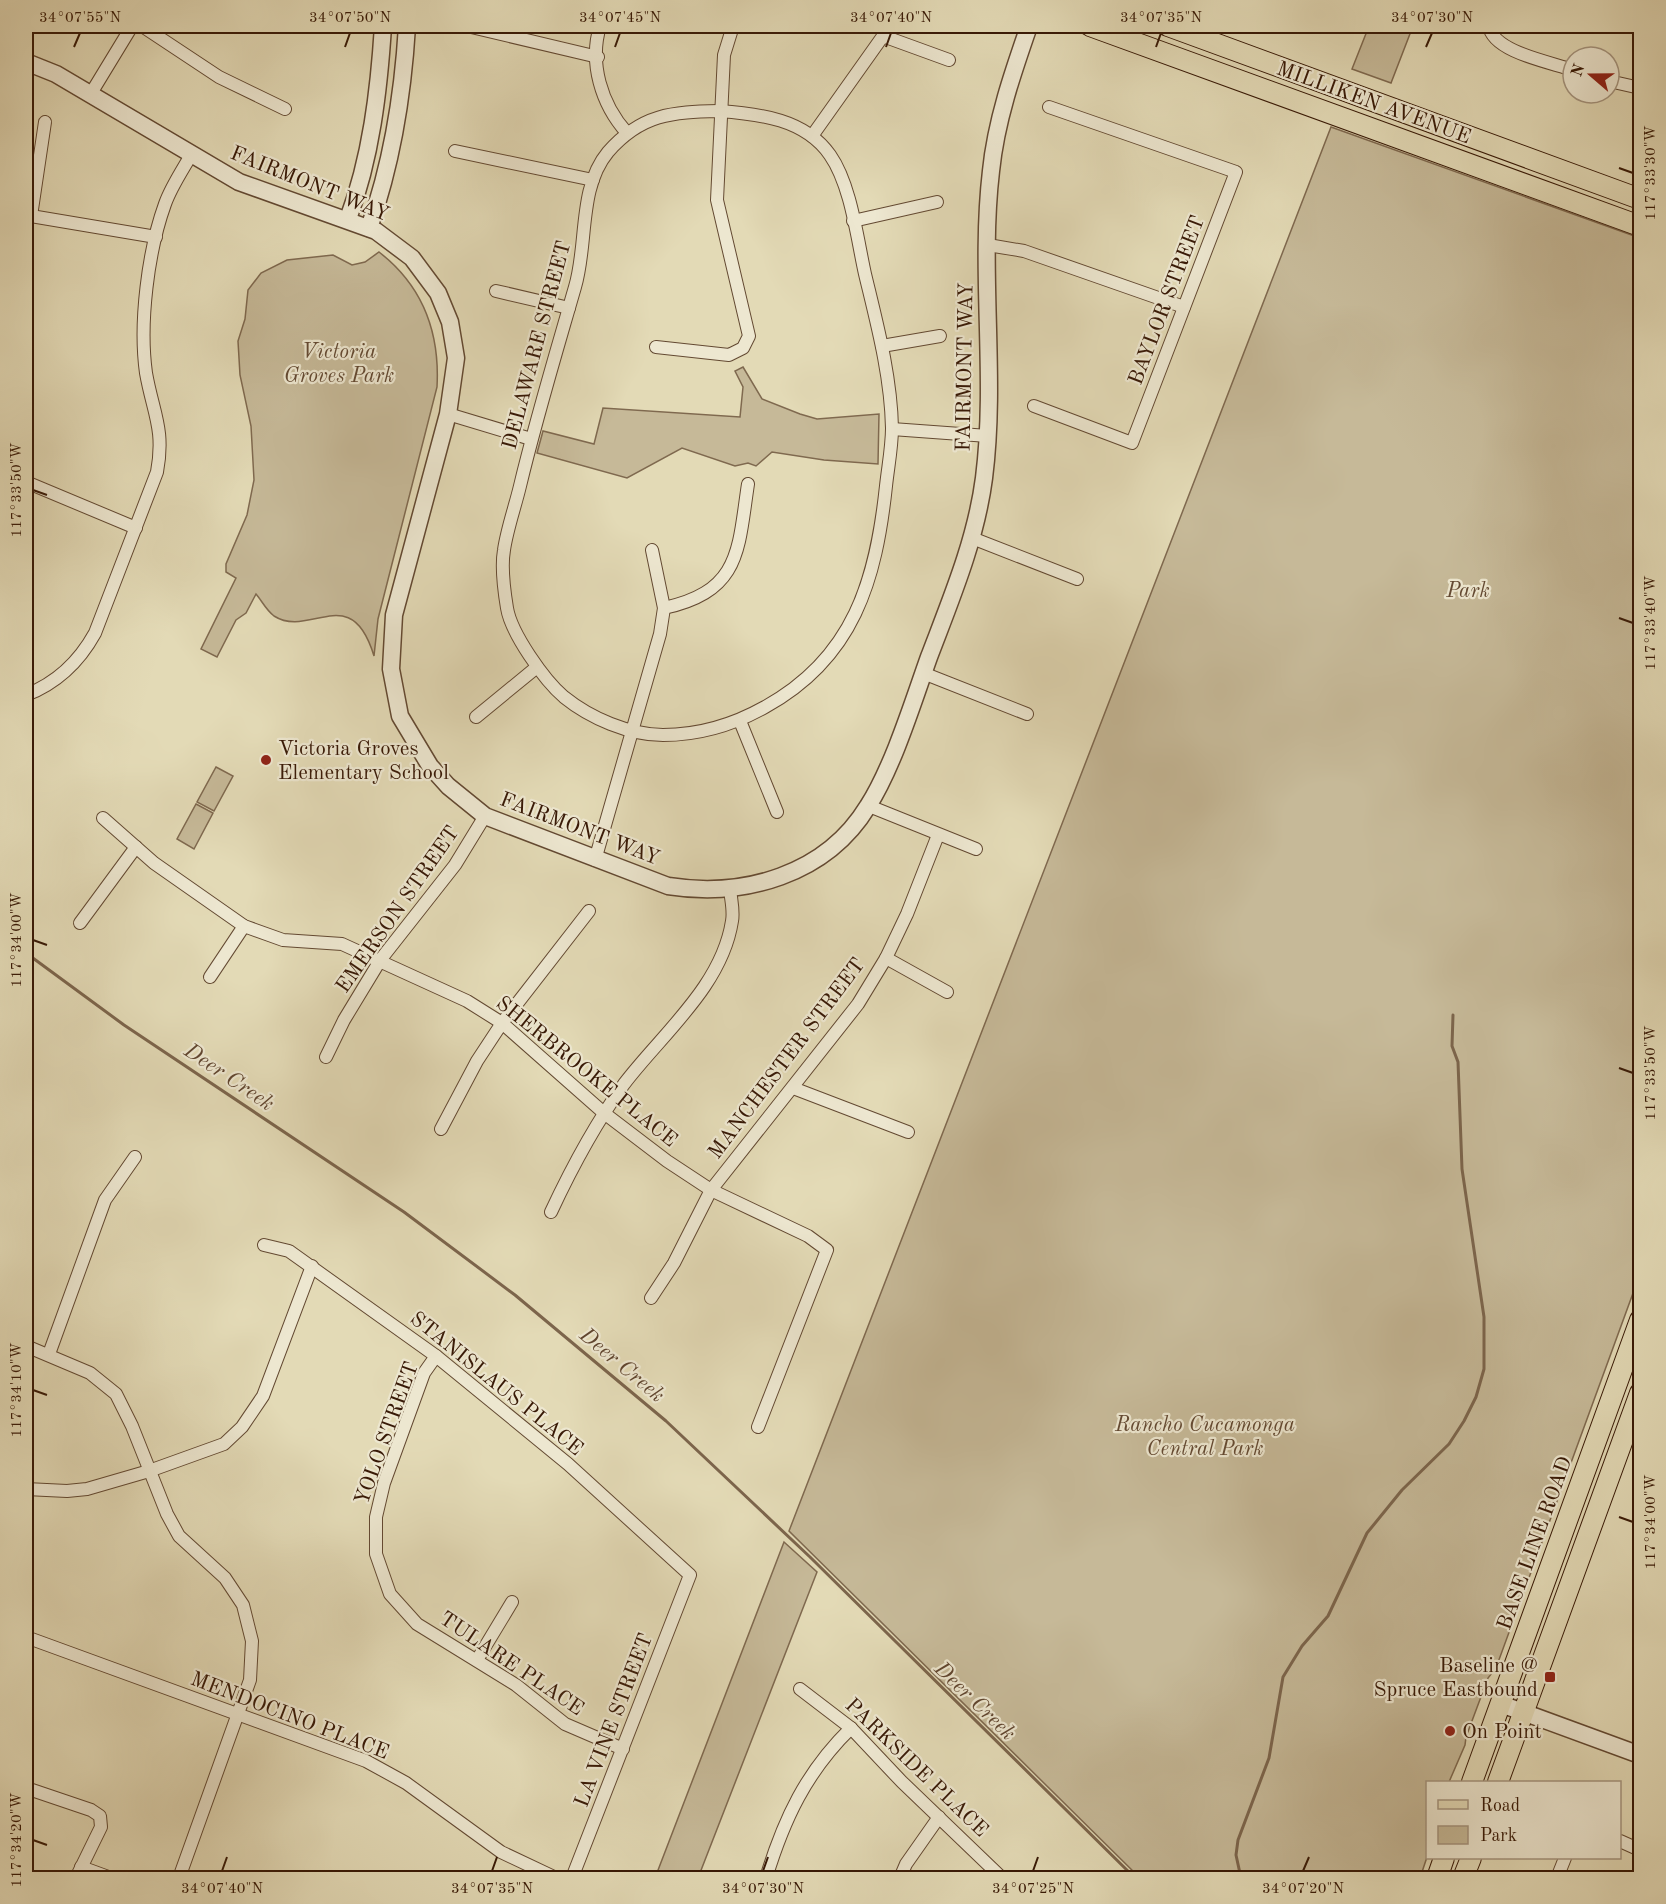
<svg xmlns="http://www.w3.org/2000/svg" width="1666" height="1904" font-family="'Old Standard TT',serif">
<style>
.green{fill:#c6b998;stroke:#7f694f;stroke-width:1.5}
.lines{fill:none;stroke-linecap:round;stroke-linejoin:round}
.stream{stroke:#7c654c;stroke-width:3}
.minor-casing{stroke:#634932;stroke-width:14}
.tertiary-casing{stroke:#634932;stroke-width:19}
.primary-casing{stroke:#381906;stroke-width:22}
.minor{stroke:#ede7d0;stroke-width:12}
.tertiary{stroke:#ede7d0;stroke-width:16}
.primary{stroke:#e3dab6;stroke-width:20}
.ticks{fill:none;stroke:#381906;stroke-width:2}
.poi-dot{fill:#8f2418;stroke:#ede7d0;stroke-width:2}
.labels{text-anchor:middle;stroke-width:4.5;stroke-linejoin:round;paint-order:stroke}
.street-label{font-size:21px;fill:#381906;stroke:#ede7d0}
.park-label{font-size:21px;font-style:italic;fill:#634932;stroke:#ede7d0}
.poi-label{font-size:21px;fill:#381906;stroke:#ede7d0;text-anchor:start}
.water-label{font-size:22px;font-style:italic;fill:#60452f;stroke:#ede7d0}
.neatline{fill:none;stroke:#381906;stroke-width:2}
.ticks-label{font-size:15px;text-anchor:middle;fill:#381906}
</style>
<rect width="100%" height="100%" fill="#e3dab6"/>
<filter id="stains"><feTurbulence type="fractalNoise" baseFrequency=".00333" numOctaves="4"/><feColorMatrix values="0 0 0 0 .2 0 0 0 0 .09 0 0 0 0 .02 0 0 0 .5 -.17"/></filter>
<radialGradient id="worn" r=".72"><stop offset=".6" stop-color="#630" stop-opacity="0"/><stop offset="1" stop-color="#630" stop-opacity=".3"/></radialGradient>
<g class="green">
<path d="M1369,26h44l-22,57 -39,-14z"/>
<path d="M1331,127l309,111v1036l-144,394 -8,10 -22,59 -1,8 -16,37h-21l-1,75 -7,21h-280l-351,-347z"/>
<path d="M379,252c44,34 61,80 58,135l-59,232 -4,37c-23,-76 -64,-17 -100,-40 -8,-6 -12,-15 -18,-22l-10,19 -10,7 -19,37 -16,-8 35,-71 -10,-6v-8l21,-49 7,-35 -3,-54 -11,-51 -2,-34 7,-22 3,-29 13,-17 26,-13 46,-5 19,10 13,-3z"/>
<path d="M743,367l19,32 38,15 17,5 62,-5 -1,50 -54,-4 -52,-8 -16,14 -8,-3 -13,3 -53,-18 -55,30 -90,-25 6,-22 51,13 9,-36 137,9 3,-30 -8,-16z"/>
<path d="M216,767l17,9 -19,35 -17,-9z"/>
<path d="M196,804l17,9 -19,36 -17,-10z"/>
<path d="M784,1542l33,30 -119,306h-43z"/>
</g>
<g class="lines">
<g class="stream">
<path d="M26,953l98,72 280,187 111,83 151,126 144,136 325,321"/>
<path d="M1241,1878l-5,-23 2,-15 31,-82 14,-81 19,-31 26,-30 39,-83 35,-43 47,-46 15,-23 12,-24 8,-28v-52l-22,-148 -4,-107 -6,-16 1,-31"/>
</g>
<defs>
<g id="minor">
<path d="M142,26l77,51 66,32"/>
<path d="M467,26l131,31"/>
<path d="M600,26c-11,37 1,78 27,107"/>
<path d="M1489,26c4,26 61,36 84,44"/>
<path d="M1609,81l31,7"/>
<path d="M90,95l42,-69"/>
<path d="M719,111c41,3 86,8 111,44 21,30 27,83 35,119 12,50 26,102 27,154 0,19 -4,39 -6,58 -10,94 -32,172 -121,221 -32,18 -65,28 -102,28 -34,0 -73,-17 -99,-38 -20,-17 -53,-64 -57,-89 -3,-18 -6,-41 -3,-58 3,-21 11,-43 16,-64 16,-67 36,-133 55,-199 13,-43 3,-99 33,-135 33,-38 64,-40 111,-41z"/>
<path d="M45,122l-14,94 125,21"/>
<path d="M812,136l71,-100 66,24"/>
<path d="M455,151l138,29"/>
<path d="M853,221l84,-19"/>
<path d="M988,245l36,6 160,56"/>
<path d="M496,291l73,17"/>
<path d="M882,346l58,-10"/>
<path d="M656,347l73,8 14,-7 6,-12 -32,-136 7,-145 9,-29"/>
<path d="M1034,406l98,37 104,-271 -187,-65"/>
<path d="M448,414l83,25"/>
<path d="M26,427v13"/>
<path d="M892,429l96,7"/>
<path d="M26,482l110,46"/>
<path d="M972,538l105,41"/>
<path d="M664,608c77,-17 74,-58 84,-124"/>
<path d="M923,673l104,41"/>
<path d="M26,695c31,-12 53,-33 69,-62l62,-161c8,-43 -4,-59 -11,-99 -7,-50 2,-122 19,-169 6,-17 17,-33 26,-49"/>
<path d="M476,717l61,-50"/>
<path d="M740,721l37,91"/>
<path d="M869,806l107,43"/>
<path d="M103,818l51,45 90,63 39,14 59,4 125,57 35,22 102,90 63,48 44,29 97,46 19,14 -69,177"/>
<path d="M595,860l65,-226 4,-26 -12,-58"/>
<path d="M80,923l56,-76"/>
<path d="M886,958l61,34"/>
<path d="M210,977l34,-51"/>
<path d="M326,1057l18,-37 37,-61 74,-94 30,-49"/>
<path d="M793,1088l115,44"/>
<path d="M441,1129l36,-68 25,-38 87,-112"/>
<path d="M551,1212c21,-45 44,-88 73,-128 38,-50 98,-98 108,-163 2,-10 -1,-21 -2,-32"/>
<path d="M264,1245l25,6 147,105 132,108 122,111 -118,303"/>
<path d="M651,1298l23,-35 37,-73 147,-186 28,-46 21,-44 31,-79"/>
<path d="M26,1346l64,27 26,21 16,32 35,88 12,22 46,42 18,27 9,36 -2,39 -71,198"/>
<path d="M49,1354l56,-154 30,-43"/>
<path d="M436,1356l-12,17 -40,110 -8,34v37l14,40 27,30 99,61 49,39 58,25"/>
<path d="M26,1489l41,2 20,-2 62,-18 75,-27 18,-17 21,-31 49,-130"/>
<path d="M26,1637l340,124 40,22 95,69 55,26"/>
<path d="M477,1660l35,-58"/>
<path d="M800,1689l51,39 51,54 100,96"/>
<path d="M26,1788l65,22 9,6 1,11 -25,51"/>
<path d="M1620,1841l20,9"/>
<path d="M81,1867l30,11"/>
<path d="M766,1878c18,-59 40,-106 85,-150"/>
<path d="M900,1878l6,-14 33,-47"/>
<path d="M1557,1878l8,-20"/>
</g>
<g id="tertiary">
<path d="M26,62l30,12 183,108 137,49 36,27 26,35 12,29 6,36 -8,56 -54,201 -3,54 9,47 30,50 18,20 37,30 183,70c76,12 158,-11 200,-80 25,-39 45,-104 61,-149 22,-58 47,-117 55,-179 13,-102 -5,-205 7,-307 5,-50 22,-99 38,-145"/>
<path d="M348,219c23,-61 31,-129 35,-193"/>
<path d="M369,228c23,-65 34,-134 38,-202"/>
<path d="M1501,1704l139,51"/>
</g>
<g id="primary">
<path d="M1090,26l550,200"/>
<path d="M1168,26l472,173"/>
<path d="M1472,1782l168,-462"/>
<path d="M1498,1782l142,-389"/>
<path d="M1437,1878l7,-20"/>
<path d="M1463,1878l8,-20"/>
</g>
</defs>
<use href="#minor" class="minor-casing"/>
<use href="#tertiary" class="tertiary-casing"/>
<use href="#primary" class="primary-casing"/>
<use href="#minor" class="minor"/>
<use href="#tertiary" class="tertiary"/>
<use href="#primary" class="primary"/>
</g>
<path class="ticks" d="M74,47l6,-14M345,47l5,-14M615,47l5,-14M886,47l5,-14M1156,47l5,-14M1426,47l6,-14M1619,168l14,5M33,490l14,5M1619,618l14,5M33,940l14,5M1619,1068l14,5M33,1390l14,5M1619,1517l14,5M33,1840l14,5M222,1871l5,-14M492,1871l5,-14M763,1871l5,-14M1033,1871l5,-14M1303,1871l6,-14"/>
<g class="poi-dot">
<circle cx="266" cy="760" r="6"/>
<rect x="1544" y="1671" width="12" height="12" rx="3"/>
<circle cx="1450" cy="1731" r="6"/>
</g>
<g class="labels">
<g class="street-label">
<text transform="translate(1374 102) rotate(20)" y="7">MILLIKEN AVENUE</text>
<text transform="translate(310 183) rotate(22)" y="7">FAIRMONT WAY</text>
<text transform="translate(1166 300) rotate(-69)" y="7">BAYLOR STREET</text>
<text transform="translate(536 345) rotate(-75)" y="7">DELAWARE STREET</text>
<text transform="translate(964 367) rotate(-89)" y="7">FAIRMONT WAY</text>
<text transform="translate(580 828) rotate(21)" y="7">FAIRMONT WAY</text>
<text transform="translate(397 909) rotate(-55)" y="7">EMERSON STREET</text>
<text transform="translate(786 1058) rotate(-53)" y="7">MANCHESTER STREET</text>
<text transform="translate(587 1071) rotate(39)" y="7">SHERBROOKE PLACE</text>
<text transform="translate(497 1383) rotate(39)" y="7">STANISLAUS PLACE</text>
<text transform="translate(386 1433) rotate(-70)" y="7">YOLO STREET</text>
<text transform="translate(1534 1543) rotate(-70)" y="7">BASE LINE ROAD</text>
<text transform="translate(512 1663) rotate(34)" y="7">TULARE PLACE</text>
<text transform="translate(290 1715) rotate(21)" y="7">MENDOCINO PLACE</text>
<text transform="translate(613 1720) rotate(-69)" y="7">LA VINE STREET</text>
<text transform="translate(917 1767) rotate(44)" y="7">PARKSIDE PLACE</text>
</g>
<g class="park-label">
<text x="339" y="358">Victoria<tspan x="339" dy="24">Groves Park</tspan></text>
<text x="1468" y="597">Park</text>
<text x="1205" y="1431">Rancho Cucamonga<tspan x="1205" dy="24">Central Park</tspan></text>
</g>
<g class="poi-label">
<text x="278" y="755">Victoria Groves<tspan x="278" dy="24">Elementary School</tspan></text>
<text x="1538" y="1672" text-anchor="end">Baseline @<tspan x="1538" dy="24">Spruce Eastbound</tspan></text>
<text x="1462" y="1738">On Point</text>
</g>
<g class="water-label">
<text transform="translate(230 1076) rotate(34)" y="8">Deer Creek</text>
<text transform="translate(623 1364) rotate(40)" y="8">Deer Creek</text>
<text transform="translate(976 1700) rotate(44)" y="8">Deer Creek</text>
</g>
</g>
<rect width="1666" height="1904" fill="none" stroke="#e3dab6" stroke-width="66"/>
<rect x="1426" y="1781" width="195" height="78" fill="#ede7d0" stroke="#a5957f" stroke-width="1.5"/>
<rect x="1438" y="1800" width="30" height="9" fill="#e3dab6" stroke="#a5957f" stroke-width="1.5"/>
<text x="1480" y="1811" font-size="18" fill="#381906">Road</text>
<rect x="1438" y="1826" width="30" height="18" fill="#c6b998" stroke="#a5957f" stroke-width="1.5"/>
<text x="1480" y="1841" font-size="18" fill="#381906">Park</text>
<g transform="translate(1591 75) rotate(290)"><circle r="28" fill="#ede7d0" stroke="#a5957f" stroke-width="1.5"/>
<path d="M0-4.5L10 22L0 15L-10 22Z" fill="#8f2418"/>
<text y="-9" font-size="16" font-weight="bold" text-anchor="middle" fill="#381906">N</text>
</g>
<rect x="33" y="33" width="1600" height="1838" class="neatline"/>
<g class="ticks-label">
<text x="80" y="22">34°07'55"N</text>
<text x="350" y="22">34°07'50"N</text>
<text x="620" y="22">34°07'45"N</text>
<text x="891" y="22">34°07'40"N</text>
<text x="1161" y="22">34°07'35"N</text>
<text x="1432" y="22">34°07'30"N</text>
<text transform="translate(1650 173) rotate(-90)" y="5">117°33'30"W</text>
<text transform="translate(16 490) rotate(-90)" y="5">117°33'50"W</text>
<text transform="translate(1650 623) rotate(-90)" y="5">117°33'40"W</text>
<text transform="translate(16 940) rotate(-90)" y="5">117°34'00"W</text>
<text transform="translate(1650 1073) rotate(-90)" y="5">117°33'50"W</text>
<text transform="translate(16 1390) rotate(-90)" y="5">117°34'10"W</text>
<text transform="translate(1650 1522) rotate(-90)" y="5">117°34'00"W</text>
<text transform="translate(16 1840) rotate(-90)" y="5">117°34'20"W</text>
<text x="222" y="1893">34°07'40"N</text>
<text x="492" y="1893">34°07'35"N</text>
<text x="763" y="1893">34°07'30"N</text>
<text x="1033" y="1893">34°07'25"N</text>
<text x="1303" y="1893">34°07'20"N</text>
</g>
<rect width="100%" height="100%" filter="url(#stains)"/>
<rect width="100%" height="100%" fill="url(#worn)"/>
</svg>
